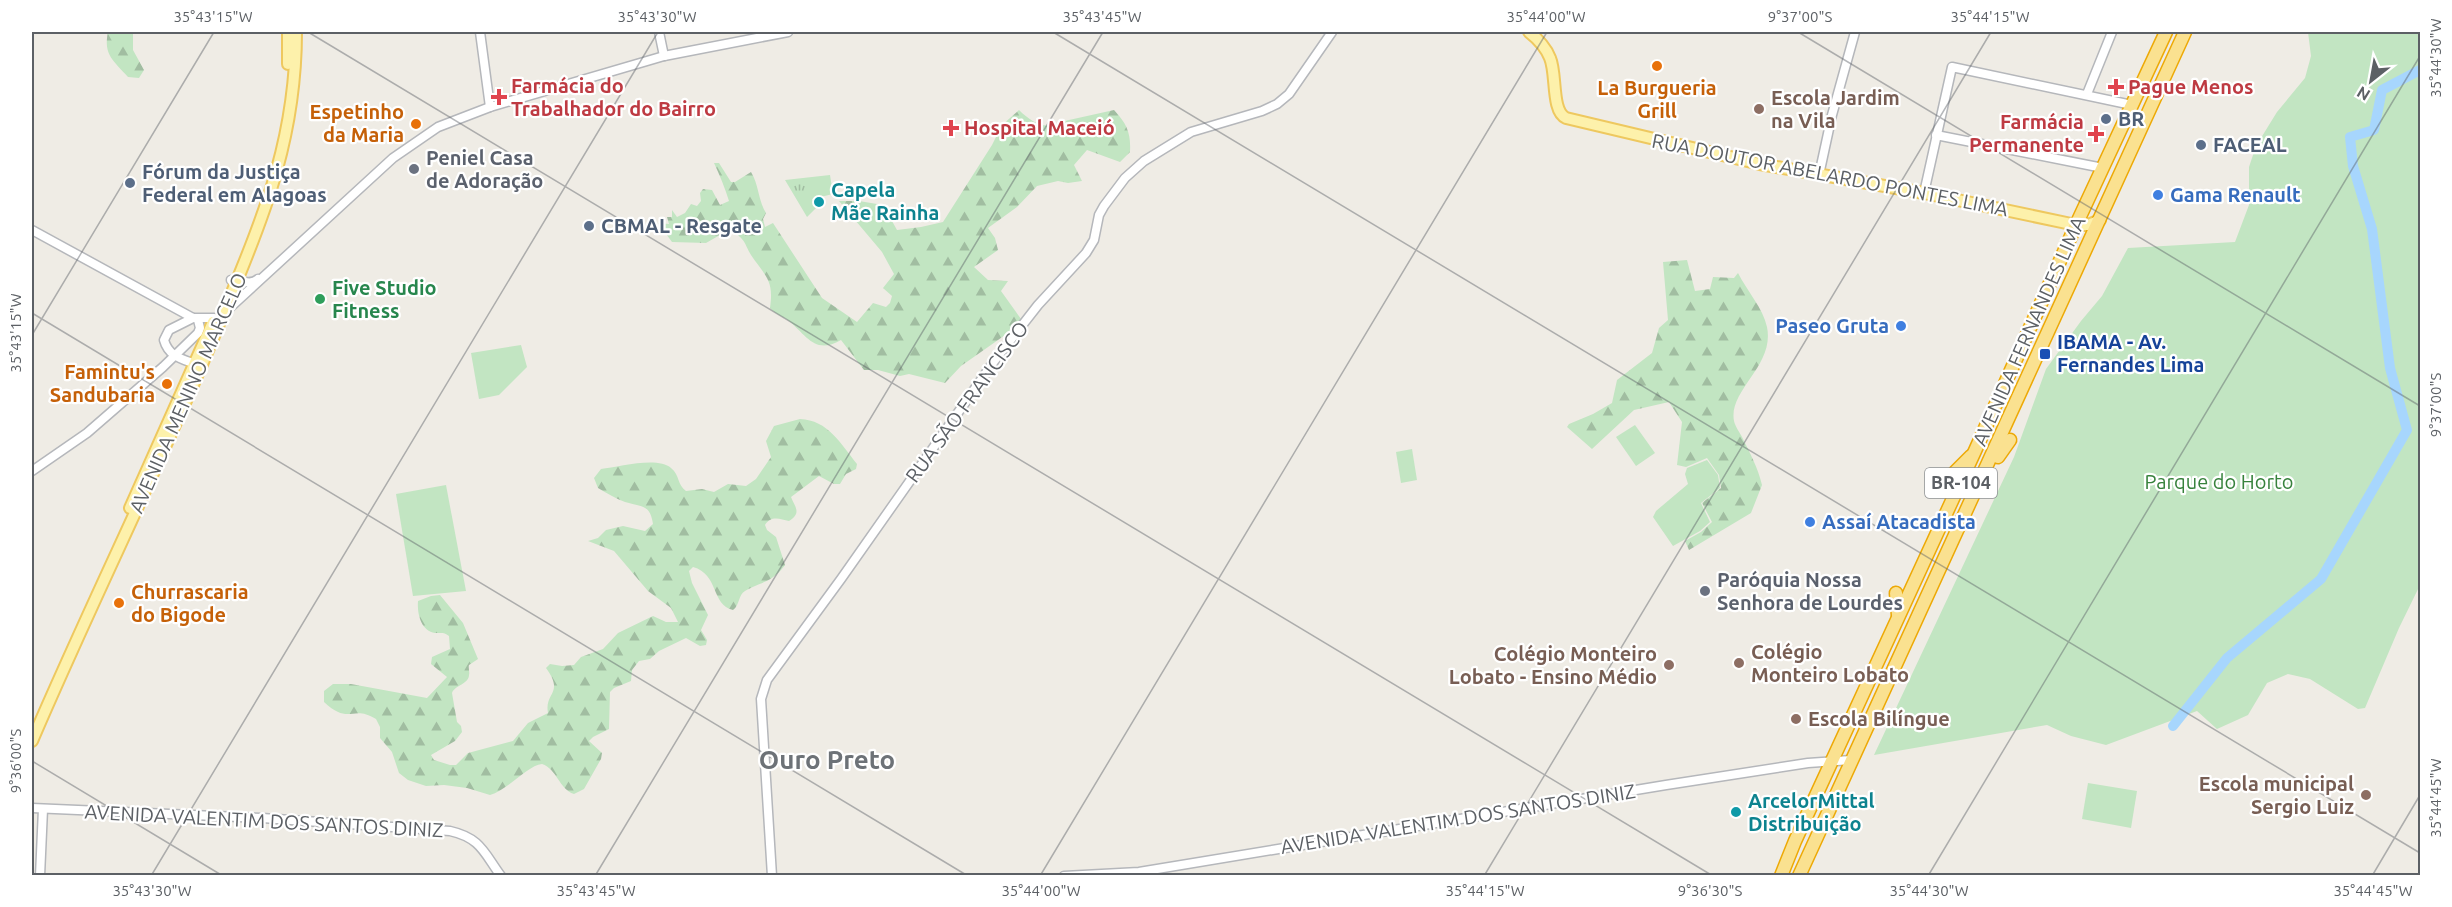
<svg xmlns="http://www.w3.org/2000/svg" width="2452" height="907" font-family="Ubuntu,sans-serif">
<style>
.grass{fill:url(#grass-tufts)}
.forest{fill:url(#forest-firs)}
.park{fill:#c2e5c2}
.lines{fill:none;stroke-linecap:round;stroke-linejoin:round}
.river{stroke:#a7d6fd;stroke-width:10}
.minor-casing{stroke:#b5b7bb;stroke-width:11}
.major-casing{stroke:#eec85f;stroke-width:14}
.highway-casing{stroke:#eda906;stroke-width:15}
.minor{stroke:#fff;stroke-width:8}
.major{stroke:#fdf1ab;stroke-width:10}
.highway{stroke:#fae190;stroke-width:12}
.ticks{fill:none;stroke:#5c6065;stroke-width:1.5;stroke-opacity:0.45}
.food-dot{fill:#e8710a;stroke:#fff;stroke-width:2}
.health-dot{fill:#e0444e;stroke:#fff;stroke-width:2}
.education-dot{fill:#8d6e63;stroke:#fff;stroke-width:2}
.service-dot{fill:#5c6f8a;stroke:#fff;stroke-width:2}
.worship-dot{fill:#6b7280;stroke:#fff;stroke-width:2}
.shop-dot{fill:#3f7fe0;stroke:#fff;stroke-width:2}
.culture-dot{fill:#0f9aa8;stroke:#fff;stroke-width:2}
.leisure-dot{fill:#2e9e5b;stroke:#fff;stroke-width:2}
.transit-dot{fill:#1a4fb4;stroke:#fff;stroke-width:2}
.labels{text-anchor:middle;stroke-width:4.5;stroke-linejoin:round;paint-order:stroke}
.shield{fill:#fff;stroke:#8d9093;stroke-width:1.5}
.shield-label{font-size:18px;font-weight:bold;fill:#5c6065}
.health-label{font-size:20px;font-weight:bold;fill:#be3a42;stroke:#fff;text-anchor:start}
.food-label{font-size:20px;font-weight:bold;fill:#c56008;stroke:#fff;text-anchor:end}
.education-label{font-size:20px;font-weight:bold;fill:#785e54;stroke:#fff;text-anchor:start}
.service-label{font-size:20px;font-weight:bold;fill:#4e5e75;stroke:#fff;text-anchor:start}
.worship-label{font-size:20px;font-weight:bold;fill:#5b616d;stroke:#fff;text-anchor:start}
.street-label{font-size:20px;fill:#5c6065;stroke:#fff}
.culture-label{font-size:20px;font-weight:bold;fill:#0d838f;stroke:#fff;text-anchor:start}
.shop-label{font-size:20px;font-weight:bold;fill:#366cbe;stroke:#fff;text-anchor:start}
.leisure-label{font-size:20px;font-weight:bold;fill:#27864d;stroke:#fff;text-anchor:start}
.transit-label{font-size:20px;font-weight:bold;fill:#164399;stroke:#fff;text-anchor:start}
.park-label{font-size:20px;fill:#37823c;stroke:#fff}
.district-label{font-size:26px;font-weight:bold;fill:#6d7277;stroke:#fff}
.neatline{fill:none;stroke:#5c6065;stroke-width:2}
.ticks-label{font-size:15px;text-anchor:middle;fill:#5c6065}
</style>
<defs>
<pattern id="grass-tufts" width="24" height="20" patternUnits="userSpaceOnUse" patternTransform="scale(1.5)"><rect width="24" height="20" fill="#c2e5c2"/><path d="M3 7l-1-3M5 7V3M7 7l1-3M15 17l-1-3M17 17v-4M19 17l1-3" fill="none" stroke="#a1bda1"/></pattern>
<pattern id="forest-firs" width="22" height="20" patternUnits="userSpaceOnUse" patternTransform="scale(1.5)"><rect width="22" height="20" fill="#c2e5c2"/><path d="M5 1l3.5 6h-7zM16 11l3.5 6h-7z" fill="#a1bda1"/></pattern>
</defs>
<rect width="100%" height="100%" fill="#efece5"/>
<path class="grass" d="M830,175l3,19 -21,5 5,8 -10,10 -22,-37z"/>
<g class="forest">
<path d="M108,32h25v18l11,20 -5,8 -11,-1c-14,-16 -25,-22 -20,-45z"/>
<path d="M1019,110c11,11 25,20 42,14 3,-1 5,-4 8,-4 15,-3 30,-7 45,-10 13,14 17,23 16,42l-10,10 -33,-12 -13,15 8,16 -14,2 -10,-2 -21,5 -20,21 -29,21 7,10 3,12 -24,17 14,13 20,1 -7,10 20,28 -13,14 -47,33 -16,17 -36,-9 -9,2 -22,-6h-14l-23,-30c-26,15 -34,-4 -52,-19 -6,-5 -13,-6 -19,-13 4,-28 -4,-31 -19,-53 -7,-12 -5,-15 -18,-23l-13,3 -14,8 -34,-1 -14,-19 11,1 -2,-7h5v-7l5,7 8,-4 6,-9 6,2 4,-5 -1,-8 3,-4 9,1 8,15 9,-4c-4,-13 -9,-25 -15,-38h5l12,19h4l16,-10c8,13 7,28 15,41l-3,6 2,8 8,-4 49,75 35,24 16,-19 13,4 4,-4 2,-7 -9,-8 11,-14 -12,-22 -43,-51h20l24,4 14,25 24,-3 22,-5 49,-77 10,-20z"/>
<path d="M1687,260l8,31 15,-2 3,-12 21,1 4,-5c9,18 25,35 29,54 8,39 -39,63 -33,94 1,5 6,12 8,16 8,16 16,31 20,48l-11,28 -62,37 -4,-9 16,-9 11,-10 -10,-19 19,-15 -2,-13 -12,-17 -21,9 -9,-2 5,-43 -13,-20 -35,8 -42,39 -25,-22 2,-3 24,-10 19,-11 5,-23 35,-27 7,-25 9,-8 -5,-58z"/>
<path d="M800,419c28,1 41,25 57,45l-1,5 -10,5 -6,10h-6l-15,-8 -28,21c4,10 11,16 -2,24 -9,-2 -18,-6 -24,4l2,5 9,7 9,28c-14,19 -24,16 -40,26 -7,4 -5,14 -12,19 -22,-5 -14,-36 -40,-43l-4,4 3,12 16,32 -7,15 6,10 -1,5 -6,1 -14,-8 -27,13 -9,8 -11,2 -7,9 -1,11 -17,7 -4,4 -1,37 -16,8 -4,4 13,12 -1,6 -17,30 -10,5c-15,-5 -17,-25 -32,-30 -14,1 -34,26 -52,31l-23,-7 -23,-3 -18,1 -18,-6 -9,-7 -7,-21 -12,-14v-11l-4,-8c-24,-15 -26,7 -52,-17v-11l9,-7h18l76,14 20,-21 -16,-13 1,-7 18,-8 -1,-13c-5,-4 -7,-3 -14,-3 -14,-2 -18,-19 -17,-32l13,-5 9,-1 23,28 15,36 -9,6c-1,3 1,7 0,10 0,9 -14,10 -17,18l5,29 4,4 1,6 -7,9 -24,14 3,5 16,5h6l12,-12 45,-12 15,-18 20,-10c-4,-21 17,-19 -2,-45l4,-4 12,2 12,-1 7,-8 22,-8 15,-16 35,-17 13,6h12l-7,-14 -23,-17 -34,-40 -26,-10 10,-3 8,-8 17,-4 22,5 8,-7c-3,-20 -11,-17 -28,-22 -9,-3 -18,-9 -27,-14l-4,-10 7,-9c17,-2 57,-13 70,-1 9,7 6,17 15,23l16,-2 12,3 14,-8 18,2 10,-7 15,-22 -5,-16 8,-15z"/>
</g>
<g class="park">
<path d="M2308,32h112v553l-21,43 -34,80 -7,1 -48,-30 -22,-5 -21,9 -19,32 -31,14 -20,-18 -91,34 -35,-9 -24,-11 -173,30 140,-298 32,-88 35,-48 21,-25 26,-48 107,-6 14,-37v-38l7,-21 21,-34 28,-34 6,-22z"/>
<path d="M521,345l6,22 -28,28 -20,4 -8,-46z"/>
<path d="M1635,425l20,28 -19,13 -20,-29z"/>
<path d="M1412,449l5,31 -16,3 -5,-31z"/>
<path d="M1707,460l11,15 2,13 -19,15 9,19 -10,9 -27,15 -20,-29 3,-6 32,-27 -3,-10 2,-6z"/>
<path d="M446,485l20,106 -53,5 -17,-102z"/>
<path d="M2088,783l49,8 -6,37 -49,-9z"/>
</g>
<g class="lines">
<path class="river" d="M2173,726l54,-68 94,-79 86,-149 -17,-62 -18,-139 -19,-63 -3,-29 24,-7 8,-40 38,-20"/>
<defs>
<g id="minor">
<path d="M480,32l10,75"/>
<path d="M659,32l5,24"/>
<path d="M2087,94l25,-62"/>
<path d="M1936,135l167,33"/>
<path d="M1819,175l13,-60 23,-83"/>
<path d="M1924,193l28,-126 180,38"/>
<path d="M32,230l161,88h21"/>
<path d="M231,280c9,0 20,6 27,-1"/>
<path d="M223,314l170,-156 45,-31 52,-20 174,-51 124,-24"/>
<path d="M193,318l-24,12 -5,10c5,18 20,19 36,26"/>
<path d="M32,471l55,-38 76,-66 35,-34 2,-5 -2,-8"/>
<path d="M32,808l230,10 188,13c31,7 34,22 51,45"/>
<path d="M40,876l3,-67"/>
<path d="M772,876l-11,-177 6,-19 74,-101 154,-219 43,-55 48,-52 8,-13 5,-25 5,-9 21,-28 19,-17 47,-29 71,-21 15,-7 12,-10 43,-62"/>
<path d="M1064,876l75,-4 527,-87 142,-22 43,-3"/>
</g>
<g id="major">
<path d="M1529,32c9,7 17,16 21,26 7,16 1,53 16,60l194,46 164,29 152,32h12l12,-5"/>
<path d="M288,64v-32"/>
<path d="M130,508l83,-186"/>
<path d="M32,741c45,-105 95,-209 142,-314 19,-41 37,-83 54,-125 39,-92 68,-169 68,-270"/>
</g>
<g id="highway">
<path d="M1998,457l12,-17"/>
<path d="M1949,478l22,-22"/>
<path d="M1896,593l2,22"/>
<path d="M1781,876l14,-35 179,-388 102,-228 90,-193"/>
<path d="M1799,876l386,-844"/>
</g>
</defs>
<use href="#minor" class="minor-casing"/>
<use href="#major" class="major-casing"/>
<use href="#highway" class="highway-casing"/>
<use href="#minor" class="minor"/>
<use href="#major" class="major"/>
<use href="#highway" class="highway"/>
</g>
<path class="ticks" d="M308,32l1405,844M1053,32l1367,821M1798,32l622,374M32,313l936,563M32,335l182,-303M32,761l191,115M151,876l507,-844M595,876l508,-844M1040,876l507,-844M1484,876l507,-844M1928,876l492,-820M2372,876l48,-81"/>
<g class="food-dot">
<circle cx="1657" cy="66" r="6"/>
<circle cx="416" cy="124" r="6"/>
<circle cx="167" cy="384" r="6"/>
<circle cx="119" cy="603" r="6"/>
</g>
<g class="health-dot">
<path d="M2113 78h6v6h6v6h-6v6h-6v-6h-6v-6h6z"/>
<path d="M496 88h6v6h6v6h-6v6h-6v-6h-6v-6h6z"/>
<path d="M948 119h6v6h6v6h-6v6h-6v-6h-6v-6h6z"/>
<path d="M2093 125h6v6h6v6h-6v6h-6v-6h-6v-6h6z"/>
</g>
<g class="education-dot">
<circle cx="1759" cy="109" r="6"/>
<circle cx="1739" cy="663" r="6"/>
<circle cx="1669" cy="665" r="6"/>
<circle cx="1796" cy="719" r="6"/>
<circle cx="2366" cy="795" r="6"/>
</g>
<g class="service-dot">
<circle cx="2106" cy="119" r="6"/>
<circle cx="2201" cy="145" r="6"/>
<circle cx="130" cy="183" r="6"/>
<circle cx="589" cy="226" r="6"/>
</g>
<g class="worship-dot">
<circle cx="414" cy="169" r="6"/>
<circle cx="1705" cy="591" r="6"/>
</g>
<g class="shop-dot">
<circle cx="2158" cy="195" r="6"/>
<circle cx="1901" cy="326" r="6"/>
<circle cx="1810" cy="522" r="6"/>
</g>
<g class="culture-dot">
<circle cx="819" cy="202" r="6"/>
<circle cx="1736" cy="812" r="6"/>
</g>
<circle class="leisure-dot" cx="320" cy="299" r="6"/>
<rect class="transit-dot" x="2039" y="348" width="12" height="12" rx="3"/>
<g class="labels">
<rect class="shield" x="1925" y="468" width="72" height="30" rx="4.5"/>
<g class="shield-label">
<text x="1961" y="489">BR-104</text>
</g>
<g class="health-label">
<text x="511" y="93">Farmácia do<tspan x="511" dy="23">Trabalhador do Bairro</tspan></text>
<text x="2128" y="94">Pague Menos</text>
<text x="2084" y="129" text-anchor="end">Farmácia<tspan x="2084" dy="23">Permanente</tspan></text>
<text x="964" y="135">Hospital Maceió</text>
</g>
<g class="food-label">
<text x="1657" y="95" text-anchor="middle">La Burgueria<tspan x="1657" dy="23">Grill</tspan></text>
<text x="404" y="119">Espetinho<tspan x="404" dy="23">da Maria</tspan></text>
<text x="155" y="379">Famintu's<tspan x="155" dy="23">Sandubaria</tspan></text>
<text x="131" y="599" text-anchor="start">Churrascaria<tspan x="131" dy="23">do Bigode</tspan></text>
</g>
<g class="education-label">
<text x="1771" y="105">Escola Jardim<tspan x="1771" dy="23">na Vila</tspan></text>
<text x="1751" y="659">Colégio<tspan x="1751" dy="23">Monteiro Lobato</tspan></text>
<text x="1657" y="661" text-anchor="end">Colégio Monteiro<tspan x="1657" dy="23">Lobato - Ensino Médio</tspan></text>
<text x="1808" y="726">Escola Bilíngue</text>
<text x="2354" y="791" text-anchor="end">Escola municipal<tspan x="2354" dy="23">Sergio Luiz</tspan></text>
</g>
<g class="service-label">
<text x="2118" y="126">BR</text>
<text x="2213" y="152">FACEAL</text>
<text x="142" y="179">Fórum da Justiça<tspan x="142" dy="23">Federal em Alagoas</tspan></text>
<text x="601" y="233">CBMAL - Resgate</text>
</g>
<g class="worship-label">
<text x="426" y="165">Peniel Casa<tspan x="426" dy="23">de Adoração</tspan></text>
<text x="1717" y="587">Paróquia Nossa<tspan x="1717" dy="23">Senhora de Lourdes</tspan></text>
</g>
<g class="street-label">
<text transform="translate(1830 175) rotate(11)" y="7">RUA DOUTOR ABELARDO PONTES LIMA</text>
<text transform="translate(2029 331) rotate(-66)" y="7">AVENIDA FERNANDES LIMA</text>
<text transform="translate(188 393) rotate(-66)" y="7">AVENIDA MENINO MARCELO</text>
<text transform="translate(967 402) rotate(-54)" y="7">RUA SÃO FRANCISCO</text>
<text transform="translate(1458 819) rotate(-9)" y="7">AVENIDA VALENTIM DOS SANTOS DINIZ</text>
<text transform="translate(264 821) rotate(3)" y="7">AVENIDA VALENTIM DOS SANTOS DINIZ</text>
</g>
<g class="culture-label">
<text x="831" y="197">Capela<tspan x="831" dy="23">Mãe Rainha</tspan></text>
<text x="1748" y="808">ArcelorMittal<tspan x="1748" dy="23">Distribuição</tspan></text>
</g>
<g class="shop-label">
<text x="2170" y="202">Gama Renault</text>
<text x="1889" y="333" text-anchor="end">Paseo Gruta</text>
<text x="1822" y="529">Assaí Atacadista</text>
</g>
<g class="leisure-label">
<text x="332" y="295">Five Studio<tspan x="332" dy="23">Fitness</tspan></text>
</g>
<g class="transit-label">
<text x="2057" y="349">IBAMA - Av.<tspan x="2057" dy="23">Fernandes Lima</tspan></text>
</g>
<g class="park-label">
<text x="2219" y="489">Parque do Horto</text>
</g>
<g class="district-label">
<text x="827" y="769">Ouro Preto</text>
</g>
</g>
<rect width="2452" height="907" fill="none" stroke="#ffffff" stroke-width="66"/>
<g transform="translate(2371 81) rotate(211)" stroke="#ffffff" stroke-width="4.5" paint-order="stroke">
<path d="M0-4.5L10 22L0 15L-10 22Z" fill="#5c6065"/>
<text y="-9" font-size="16" font-weight="bold" text-anchor="middle" fill="#5c6065">N</text>
</g>
<rect x="33" y="33" width="2386" height="841" class="neatline"/>
<g class="ticks-label">
<text x="213" y="22">35°43'15"W</text>
<text x="657" y="22">35°43'30"W</text>
<text x="1102" y="22">35°43'45"W</text>
<text x="1546" y="22">35°44'00"W</text>
<text x="1800" y="22">9°37'00"S</text>
<text x="1990" y="22">35°44'15"W</text>
<text transform="translate(2436 58) rotate(-90)" y="5">35°44'30"W</text>
<text transform="translate(16 333) rotate(-90)" y="5">35°43'15"W</text>
<text transform="translate(2436 405) rotate(-90)" y="5">9°37'00"S</text>
<text transform="translate(16 761) rotate(-90)" y="5">9°36'00"S</text>
<text transform="translate(2436 798) rotate(-90)" y="5">35°44'45"W</text>
<text x="152" y="896">35°43'30"W</text>
<text x="596" y="896">35°43'45"W</text>
<text x="1041" y="896">35°44'00"W</text>
<text x="1485" y="896">35°44'15"W</text>
<text x="1710" y="896">9°36'30"S</text>
<text x="1929" y="896">35°44'30"W</text>
<text x="2373" y="896">35°44'45"W</text>
</g>
</svg>
